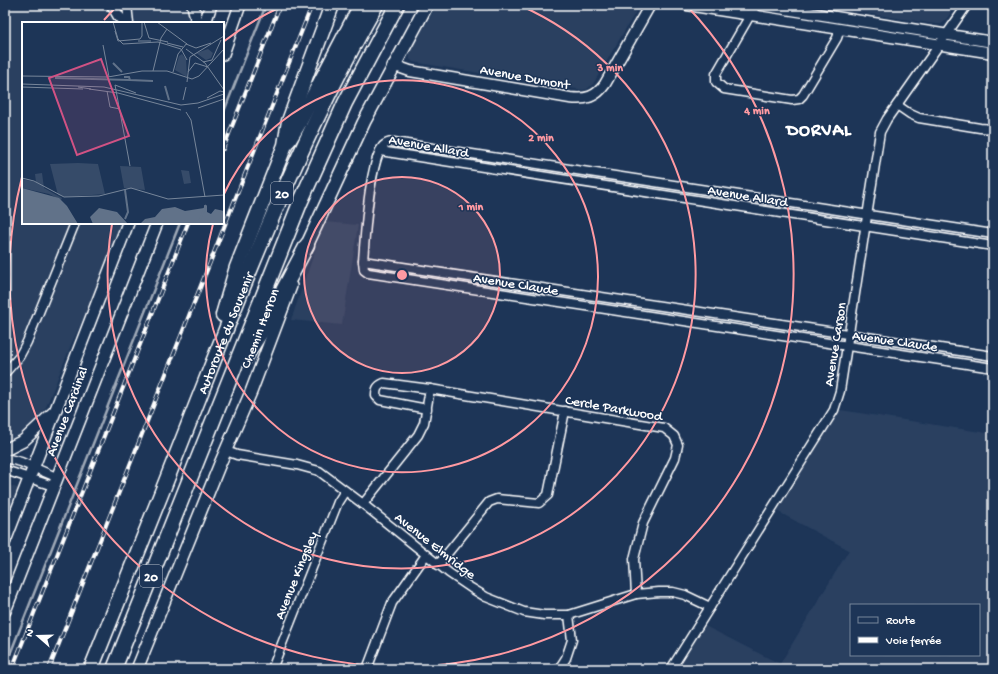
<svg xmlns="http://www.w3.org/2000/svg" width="998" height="674" font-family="'Gochi Hand',sans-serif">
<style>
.built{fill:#2a4161;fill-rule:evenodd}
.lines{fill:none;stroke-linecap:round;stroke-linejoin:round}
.stream{stroke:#a0aab8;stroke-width:2.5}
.minor-casing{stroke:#fff;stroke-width:11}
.tertiary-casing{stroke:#fff;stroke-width:13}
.secondary-casing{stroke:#fff;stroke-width:14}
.primary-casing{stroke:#fff;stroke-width:15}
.motorway-casing{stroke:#fff;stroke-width:17}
.minor{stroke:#1d3557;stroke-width:8}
.tertiary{stroke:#1d3557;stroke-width:10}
.secondary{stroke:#1d3557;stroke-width:11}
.primary{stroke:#1d3557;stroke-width:12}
.motorway{stroke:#1d3557;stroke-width:14}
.rail-casing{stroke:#fff;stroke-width:4}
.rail{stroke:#1d3557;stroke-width:2.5;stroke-dasharray:8;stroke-linecap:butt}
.ring{fill:none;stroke:#ff9aa2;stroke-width:2}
.labels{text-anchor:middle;stroke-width:3;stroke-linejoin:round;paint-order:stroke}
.shield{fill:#1d3557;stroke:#bbc2cd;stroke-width:1}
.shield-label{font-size:13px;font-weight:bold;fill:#fff}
.street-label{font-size:14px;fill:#fff;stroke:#1d3557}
.district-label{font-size:18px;font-weight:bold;letter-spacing:1px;fill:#fff;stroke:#1d3557}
.inset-river{fill:none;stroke:#617289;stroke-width:2}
.inset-road{fill:none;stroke:#77869a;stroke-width:1}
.view{fill:#d15284;fill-opacity:0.15;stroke:#d15284;stroke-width:2}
.inset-edge{fill:none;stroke:#fff;stroke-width:2}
.centre{fill:#ff9aa2;stroke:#1d3557;stroke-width:2}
.ring-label{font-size:12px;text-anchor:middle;font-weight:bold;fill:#ff9aa2;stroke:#1d3557;stroke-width:3;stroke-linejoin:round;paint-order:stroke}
</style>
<rect width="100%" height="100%" fill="#1d3557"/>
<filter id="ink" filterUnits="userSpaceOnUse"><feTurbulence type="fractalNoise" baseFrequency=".025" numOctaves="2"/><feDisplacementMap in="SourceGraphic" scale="8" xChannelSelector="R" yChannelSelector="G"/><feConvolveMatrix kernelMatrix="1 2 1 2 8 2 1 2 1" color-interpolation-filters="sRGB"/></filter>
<g filter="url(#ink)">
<g class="built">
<path d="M5,5h184l3,18h-169v200h100l-24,63 -26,54 -27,67 -7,11 -10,11 -9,8 -15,7z"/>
<path d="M437,5h184l5,1 9,-1 1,4 -1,4 -42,71 -6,5 -4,1 -170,-28 -3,-3v-8z"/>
<path d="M813,5h143l-11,16 -4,3h-5z"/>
<path d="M325,222l33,3 -16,100 -51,-5z"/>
<path d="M840,410l153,24v235h-318l28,-44 77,39 69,-114 -72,-39zM851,605h128v50h-128z"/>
<path d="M5,484l15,5 -15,33z"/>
</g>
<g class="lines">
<g class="stream">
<path d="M223,114l43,-109"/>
<path d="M5,667l175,-444"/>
</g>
<defs>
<g id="minor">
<path d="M127,5l2,18"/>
<path d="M756,5l-40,69v8l8,7 68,11 7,-1 4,-4 34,-57 3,-9"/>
<path d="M897,105l13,9 9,4 61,10 13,1"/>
<path d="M380,151l613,95"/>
<path d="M993,234l-599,-92c-4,0 -8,1 -11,4 -14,17 -18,91 -20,115l1,9 4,3 625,95"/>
<path d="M363,261l630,95"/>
<path d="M5,373l14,-16 8,-15 48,-119"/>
<path d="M427,409l-47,-9 -4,-4c0,-7 1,-10 8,-13l46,6"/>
<path d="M226,451l11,4 60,10 22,6 44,33 86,69 22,15 15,9 38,15 20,3h25l67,-21 23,-2h14l12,3 25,12"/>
<path d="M5,458l16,4 35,15"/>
<path d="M5,470l48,16"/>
<path d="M363,504l55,-69 6,-12 6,-34 234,39 10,8 4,9 -3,13 -32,65 -9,36 2,35"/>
<path d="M438,565l51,-63 8,-3 42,4 9,-8 17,-84"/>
<path d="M272,669l66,-167 7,-11"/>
<path d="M367,669l25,-66 34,-48"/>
<path d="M559,669l7,-11 6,-18 -3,-25"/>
<path d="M671,669l163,-259 6,-19 40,-259 7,-13 80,-114"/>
</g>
<g id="tertiary">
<path d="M112,5l7,12 7,6"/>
<path d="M687,5l306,48"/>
<path d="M760,5l233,37"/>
<path d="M393,65l17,6 160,27c16,2 26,-1 35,-14l45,-79"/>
</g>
<g id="secondary">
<path d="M193,5l4,18"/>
<path d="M205,23l6,-18"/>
<path d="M223,54l17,-49"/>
<path d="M5,450l18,-9 32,-30"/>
<path d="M5,541l123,-318"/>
<path d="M5,611l152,-388"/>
<path d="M137,669l82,-203 32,-74 40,-106"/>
</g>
<path id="primary" d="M307,245l57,-123 63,-117"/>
<g id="motorway">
<path d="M289,140l9,-15 63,-120"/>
<path d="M223,315l14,-48 48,-122 4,-24 43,-116"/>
<path d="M244,359l17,-27 46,-87"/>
<path id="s1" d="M91,669c38,-95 76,-189 113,-284 51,-130 103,-259 172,-380"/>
<path d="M114,669l186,-466 45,-100 52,-98"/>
</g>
</defs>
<use href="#minor" class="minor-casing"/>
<use href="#tertiary" class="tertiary-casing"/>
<use href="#secondary" class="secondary-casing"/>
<use href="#primary" class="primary-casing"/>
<use href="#motorway" class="motorway-casing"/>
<use href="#minor" class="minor"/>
<use href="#tertiary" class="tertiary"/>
<use href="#secondary" class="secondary"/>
<use href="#primary" class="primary"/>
<use href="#motorway" class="motorway"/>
<defs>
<g id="rail">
<path d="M223,149l57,-144"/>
<path d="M12,669l176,-446"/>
<path d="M49,669l263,-664"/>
</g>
</defs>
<use href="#rail" class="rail-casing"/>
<use href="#rail" class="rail"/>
</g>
</g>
<circle cx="402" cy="275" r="98" fill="#ff9aa2" fill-opacity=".12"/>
<g class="ring">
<circle cx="402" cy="275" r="98"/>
<path d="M224 194A196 196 0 1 1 213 224"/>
<path d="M223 42A294 294 0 0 1 285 5M519 5A294 294 0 1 1 112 224"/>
<path d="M104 20A392 392 0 0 1 118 5M686 5A392 392 0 1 1 22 177"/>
</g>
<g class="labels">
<g class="shield">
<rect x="271" y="182" width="22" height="22" rx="3"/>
<rect x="140" y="565" width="22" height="22" rx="3"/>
</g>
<g class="shield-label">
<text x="282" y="198">20</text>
<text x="151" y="581">20</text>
</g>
<g class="street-label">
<text transform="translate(525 76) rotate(10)" y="5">Avenue Dumont</text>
<text transform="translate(429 145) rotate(10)" y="5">Avenue Allard</text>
<text transform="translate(748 195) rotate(9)" y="5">Avenue Allard</text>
<text transform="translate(516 283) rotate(9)" y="5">Avenue Claude</text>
<text transform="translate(259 328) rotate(-69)" y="5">Chemin Herron</text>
<text dy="5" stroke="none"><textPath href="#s1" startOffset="362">Autoroute du Souvenir</textPath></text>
<text transform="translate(895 340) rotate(8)" y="5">Avenue Claude</text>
<text transform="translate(834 344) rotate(-81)" y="5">Avenue Carson</text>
<text transform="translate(614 407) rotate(10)" y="5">Cercle Parkwood</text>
<text transform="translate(66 411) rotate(-69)" y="5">Avenue Cardinal</text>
<text transform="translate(436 545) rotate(38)" y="5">Avenue Elmridge</text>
<text transform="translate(295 575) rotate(-68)" y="5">Avenue Kingsley</text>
</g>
<g class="district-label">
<text x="819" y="135">DORVAL</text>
</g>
</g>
<g transform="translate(22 22)">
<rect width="202" height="202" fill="#1d3557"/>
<path d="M186,27l5,4 -2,5 -5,2 -10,-7zM160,32l4,5 1,18 -12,-7 4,-14zM56,141l20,1 7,30 -40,3 -7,-2 -8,-31zM98,144l21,1 4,23 -21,-2zM159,148l8,1 2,12 -7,1zM20,151l2,15 18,10 -1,2 -12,-6 -27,-6v-9l14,3 -1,-8z" fill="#364b69"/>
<path d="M0,166l37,10 8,8 11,18h-56zM182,183l3,1v6l4,2 4,-5 9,2v13h-84l5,-5 10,-2 7,-8 13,-2 10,4 19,-3zM77,186l18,4 11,12h-35l-3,-7z" fill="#617289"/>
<path class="inset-river" d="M91,41l9,9M102,55h5l1,3 23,1M33,56l75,2M143,64l4,14M103,197l3,-7 -3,-22M176,202l8,-19"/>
<path class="inset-road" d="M91,0l5,17 5,5 35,-2M122,0l5,16 19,4M135,0l30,22M93,9l3,10 22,-2 2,-3v-14M116,19h13M136,20l23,7 6,11M145,21l16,4M164,22l10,4 15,-5M81,23l6,32M164,27l19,14 19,27M181,40l9,-2 9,-20M131,49l8,-33 6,-9M151,50l5,-18 9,-11M166,50l7,-9 13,4M0,54l86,1 34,-6h25l25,8 7,-3 25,-27M165,60l3,-25 34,-21M0,62l82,3 77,18 17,-2 26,-9M93,63l15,81M93,63l21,8M0,65l61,2M56,65l13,2M67,67l29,4 63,17M85,69l3,16 10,2M185,76l13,-7 4,1M161,78l3,-13M176,86l26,-9M164,90l5,8 14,77M0,156l12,3 30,16 35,-1 32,-8 37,11 56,-4"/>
<path class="view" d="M79,37l28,77 -52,19 -28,-77z"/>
<rect width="202" height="202" class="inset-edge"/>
</g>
<circle cx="402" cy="275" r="6" class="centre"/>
<g class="ring-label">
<text x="610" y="71">3 min</text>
<text x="757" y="114">4 min</text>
<text x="541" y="141">2 min</text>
<text x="471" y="210">1 min</text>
</g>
<rect width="998" height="674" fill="none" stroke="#1d3557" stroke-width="20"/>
<rect x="10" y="10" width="978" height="654" fill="none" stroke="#fff" stroke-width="1.5" filter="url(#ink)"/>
<rect x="850" y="604" width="130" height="52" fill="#1d3557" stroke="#77869a"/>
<rect x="858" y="617" width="20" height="6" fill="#1d3557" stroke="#77869a"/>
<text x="886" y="624" font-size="12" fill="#ffffff">Route</text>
<rect x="858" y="637" width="20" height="6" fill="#ffffff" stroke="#77869a"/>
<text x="886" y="644" font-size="12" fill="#ffffff">Voie ferrée</text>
<g transform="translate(38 636) rotate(290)" stroke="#1d3557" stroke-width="3" paint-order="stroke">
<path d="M0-3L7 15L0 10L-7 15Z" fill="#ffffff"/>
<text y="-6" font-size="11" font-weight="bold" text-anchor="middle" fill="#ffffff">N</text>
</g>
</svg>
